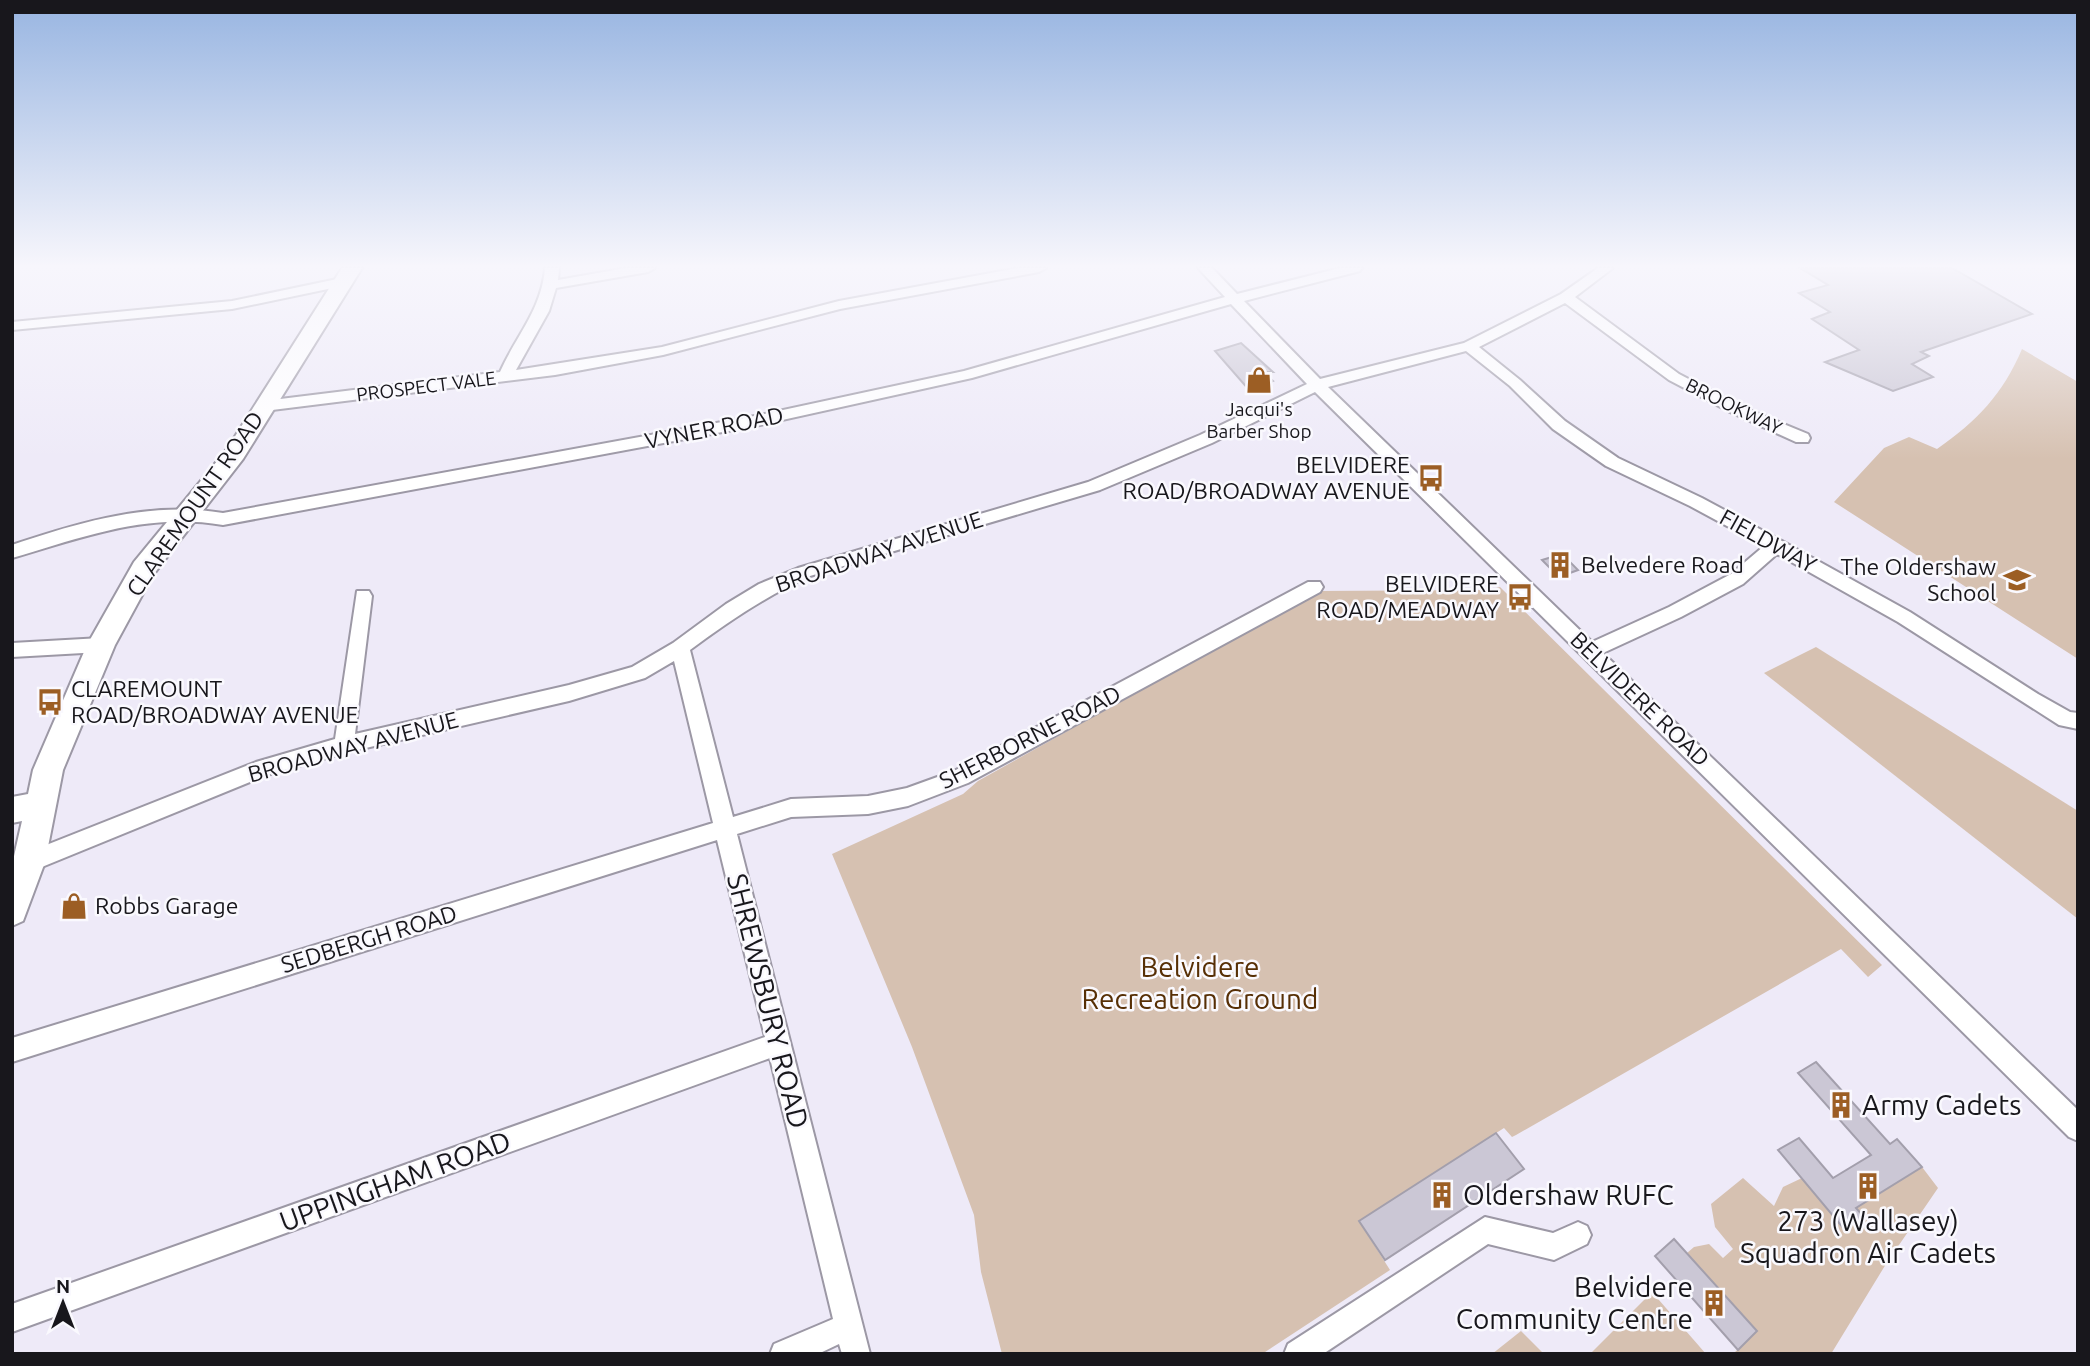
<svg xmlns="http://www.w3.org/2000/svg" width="2090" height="1366" font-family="Ubuntu,sans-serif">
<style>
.green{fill:#d6c1b1}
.building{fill:#cbc7d5;stroke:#a39fac;stroke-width:2}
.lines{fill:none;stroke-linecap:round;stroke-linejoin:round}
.street-casing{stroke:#9c98a5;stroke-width:4}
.secondary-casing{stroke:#9c98a5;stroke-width:4}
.street{fill:#fff;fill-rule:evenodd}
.secondary{fill:#fff;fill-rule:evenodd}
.labels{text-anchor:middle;stroke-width:5;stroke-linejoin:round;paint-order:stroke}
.far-street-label{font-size:19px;fill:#18171c;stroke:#faf9fe}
.far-poi-label{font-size:19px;fill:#18171c;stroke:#faf9fe}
.street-label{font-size:23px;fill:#18171c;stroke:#faf9fe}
.poi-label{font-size:23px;fill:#18171c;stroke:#faf9fe;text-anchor:end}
.near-park-label{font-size:28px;fill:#572f05;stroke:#faf9fe}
.near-street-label{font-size:28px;fill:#18171c;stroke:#faf9fe}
.near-poi-label{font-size:28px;fill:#18171c;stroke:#faf9fe;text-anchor:start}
</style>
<rect width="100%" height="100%" fill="#eeeaf8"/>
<g class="green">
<path d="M2022,349l56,33v277l-244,-157 50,-54 25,-11 28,12c40,-28 66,-55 85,-100z"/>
<path d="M1500,587l382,378 -14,12 -27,-28 -325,186 -4,2 -8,-9 -145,93 31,49 -128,84h-260l-21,-82 -7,-57 -62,-168 -80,-193 131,-60 15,-13 341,-190 169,-1z"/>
<path d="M1816,647l262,164v108l-314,-246z"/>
<path d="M1922,1167l16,21 -52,76 -55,90h-98l24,-23 -70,-78 7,-6 15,-3 14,14 10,-9 -18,-22 -4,-23 32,-26 31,28 9,-19 19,-9 42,51 20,-12 -14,-17 12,4z"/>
<path d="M1652,1292l54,62h-116z"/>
<path d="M1521,1331l23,23h-52z"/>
</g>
<g class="building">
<path d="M1800,268h152l80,46 -111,38 8,4 -17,8 21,13 -40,14 -68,-29 34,-12 -47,-31 18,-7 -31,-19 29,-8z"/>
<path d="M1241,343l32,29h-10l10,9 -23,10 -35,-40z"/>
<path d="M1562,554l16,16 -19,7 -17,-17z"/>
<path d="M1816,1062l74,82 7,-5 25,28 -66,41 8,9 -20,12 -66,-79 21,-12 34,40 38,-23 -73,-82z"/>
<path d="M1496,1133l28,36 -139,91 -26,-39z"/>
<path d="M1674,1239l83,92 -19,19 -83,-94z"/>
</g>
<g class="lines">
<defs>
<g id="street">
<path d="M545,268h14l-1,12 68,-12h29l-7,4 -92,16 -7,23 -33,59 146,-23 177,-46 179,-33h28l-7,4 -199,37 -177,46 -108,20 -291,36 -8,-5 8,-5 236,-29c16,-36 42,-63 45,-104z"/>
<path d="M1198,268h14l25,26 103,-26h22l-2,3 -116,30 76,78 144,-36 97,-49 37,-26h15l-38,29 104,77 61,32 68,28 2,4 -2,4h-12l-66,-30 -61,-32 -104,-77 -86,44 41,33 45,41 53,37 84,40 80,43 128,71 128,82 32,18 8,1v16l-19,-4 -161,-103 -121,-68 -34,30 -62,33 -78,36 475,457v31l-9,-4 -754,-745 -103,51 -112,47 -290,86c-44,20 -81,45 -120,74l43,167 58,-18 77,-3 39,-8 47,-17 354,-189h12l3,5 -3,5 -352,191 -60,23 -40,8 -77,3 -54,17 133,520h-28l-3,-10 -21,10h-48l4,-10 59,-25 -63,-261 -758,274v-28l753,-267 -48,-197 -705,222v-24l701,-215 -39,-162 -29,17 -76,23 -225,52 -77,22 -230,94 -8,2 -8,-2 -3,-7 3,-7 235,-93 79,-23 22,-148h12l3,5 -17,138 214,-49 63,-18 41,-24 53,-39 33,-20 39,-16 290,-86 112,-47 107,-51 -76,-80 -259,74 -212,47 -537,100c-75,-13 -140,12 -211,33v-13c68,-23 139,-44 211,-32l537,-98 204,-44 261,-74zM1466,351l44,35 43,43 53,37 84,40 74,40 -33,28 -62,33 -77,35 -264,-255z"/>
<path d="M342,278l5,1v6l-115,24 -220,21v-8l220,-21z"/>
<path d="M101,638l7,2 2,5 -2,5 -7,2 -89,5v-14z"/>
<path d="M1485,1217l68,16 25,-11 9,4 4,9 -4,9 -33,16 -66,-16 -165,110h-39l4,-10z"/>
</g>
<path id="secondary" d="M342,268h20l-119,191 -90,116 -38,70 -52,125 -18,92 -22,59 -11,5v-61l10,-44 -10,2v-26l16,-3 5,-24 54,-125 47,-83 93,-113z"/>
</defs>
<use href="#street" class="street-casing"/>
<use href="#secondary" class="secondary-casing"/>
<use href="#street" class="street"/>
<use href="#secondary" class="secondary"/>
</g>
<linearGradient id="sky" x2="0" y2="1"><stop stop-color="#98b5e1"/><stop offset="0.58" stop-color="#f7f6fc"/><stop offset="1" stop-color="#f7f6fc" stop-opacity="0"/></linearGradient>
<rect width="2090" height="459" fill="url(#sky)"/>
<defs>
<symbol id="shop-bare" viewBox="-9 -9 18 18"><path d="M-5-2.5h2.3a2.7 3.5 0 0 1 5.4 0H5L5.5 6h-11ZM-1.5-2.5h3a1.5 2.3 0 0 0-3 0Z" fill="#9c5e24" stroke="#faf9fe" stroke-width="2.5" paint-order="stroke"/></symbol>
<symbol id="bus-bare" viewBox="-9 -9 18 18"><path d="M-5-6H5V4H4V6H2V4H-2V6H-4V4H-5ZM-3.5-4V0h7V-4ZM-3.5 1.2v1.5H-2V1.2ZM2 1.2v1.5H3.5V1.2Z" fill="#9c5e24" stroke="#faf9fe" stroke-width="2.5" paint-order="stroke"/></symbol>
<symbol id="building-bare" viewBox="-9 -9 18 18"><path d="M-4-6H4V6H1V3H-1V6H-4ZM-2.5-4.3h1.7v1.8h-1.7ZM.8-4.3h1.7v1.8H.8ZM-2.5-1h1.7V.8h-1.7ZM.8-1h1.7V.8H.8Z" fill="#9c5e24" stroke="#faf9fe" stroke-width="2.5" paint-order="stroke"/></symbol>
<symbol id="school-bare" viewBox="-9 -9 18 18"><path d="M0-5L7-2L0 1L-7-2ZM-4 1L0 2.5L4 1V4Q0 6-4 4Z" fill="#9c5e24" stroke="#faf9fe" stroke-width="2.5" paint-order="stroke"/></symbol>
</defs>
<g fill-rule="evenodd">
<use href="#shop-bare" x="1240" y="361" width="38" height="38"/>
<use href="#bus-bare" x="1412" y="459" width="38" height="38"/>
<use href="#building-bare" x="1541" y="546" width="38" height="38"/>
<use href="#school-bare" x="1998" y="561" width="38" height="38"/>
<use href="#bus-bare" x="1501" y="578" width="38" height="38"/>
<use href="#bus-bare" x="31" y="683" width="38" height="38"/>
<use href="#shop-bare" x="55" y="887" width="38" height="38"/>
<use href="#building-bare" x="1822" y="1086" width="38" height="38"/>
<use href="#building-bare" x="1849" y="1167" width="38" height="38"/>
<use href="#building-bare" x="1423" y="1176" width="38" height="38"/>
<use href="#building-bare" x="1695" y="1284" width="38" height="38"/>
</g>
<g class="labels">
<g class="far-street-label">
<text transform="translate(426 386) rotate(-7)" y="7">PROSPECT VALE</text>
<text transform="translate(1734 406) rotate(26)" y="7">BROOKWAY</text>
</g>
<g class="far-poi-label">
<text x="1259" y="416">Jacqui's<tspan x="1259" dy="22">Barber Shop</tspan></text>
</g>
<g class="street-label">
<text transform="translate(714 428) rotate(-11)" y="8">VYNER ROAD</text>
<text transform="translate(195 504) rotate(-55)" y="8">CLAREMOUNT ROAD</text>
<text transform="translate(1768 541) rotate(29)" y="8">FIELDWAY</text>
<text transform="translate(879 552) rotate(-18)" y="8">BROADWAY AVENUE</text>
<text transform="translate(1640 699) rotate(44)" y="8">BELVIDERE ROAD</text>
<text transform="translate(1030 737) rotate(-27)" y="8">SHERBORNE ROAD</text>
<text transform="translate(353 747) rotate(-15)" y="8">BROADWAY AVENUE</text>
<text transform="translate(369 939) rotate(-17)" y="8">SEDBERGH ROAD</text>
</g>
<g class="poi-label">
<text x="1410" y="473">BELVIDERE<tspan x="1410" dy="26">ROAD/BROADWAY AVENUE</tspan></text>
<text x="1581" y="573" text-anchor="start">Belvedere Road</text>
<text x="1996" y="575">The Oldershaw<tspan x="1996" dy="26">School</tspan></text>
<text x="1499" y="592">BELVIDERE<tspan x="1499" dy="26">ROAD/MEADWAY</tspan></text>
<text x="71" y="697" text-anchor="start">CLAREMOUNT<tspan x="71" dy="26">ROAD/BROADWAY AVENUE</tspan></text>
<text x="95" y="914" text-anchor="start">Robbs Garage</text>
</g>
<g class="near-park-label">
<text x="1200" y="977">Belvidere<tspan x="1200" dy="32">Recreation Ground</tspan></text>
</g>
<g class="near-street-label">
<text transform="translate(768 1001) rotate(76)" y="10">SHREWSBURY ROAD</text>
<text transform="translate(395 1181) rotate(-20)" y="10">UPPINGHAM ROAD</text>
</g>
<g class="near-poi-label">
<text x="1862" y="1115">Army Cadets</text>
<text x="1463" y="1205">Oldershaw RUFC</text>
<text x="1868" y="1231" text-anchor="middle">273 (Wallasey)<tspan x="1868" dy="32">Squadron Air Cadets</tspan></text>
<text x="1693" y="1297" text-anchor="end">Belvidere<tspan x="1693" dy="32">Community Centre</tspan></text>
</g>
</g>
<rect width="2090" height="1366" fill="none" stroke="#18171c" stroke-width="28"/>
<g transform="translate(63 1303)" stroke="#faf9fe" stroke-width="5" paint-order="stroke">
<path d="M0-5L12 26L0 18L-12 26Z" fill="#18171c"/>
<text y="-10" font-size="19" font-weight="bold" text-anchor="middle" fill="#18171c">N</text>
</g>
</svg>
